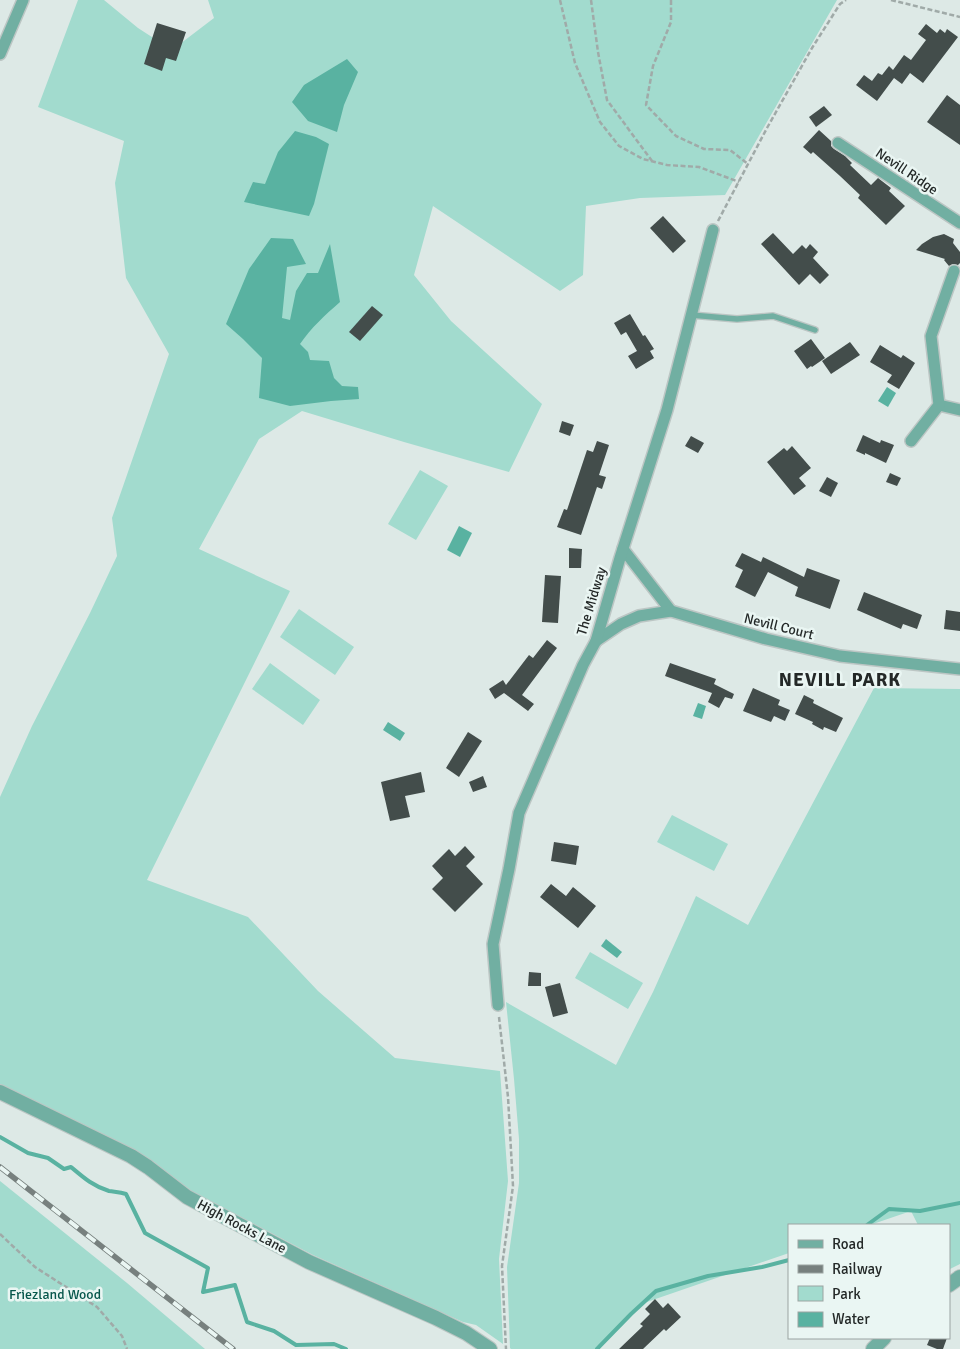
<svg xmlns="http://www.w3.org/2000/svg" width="960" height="1349" font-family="Signika,sans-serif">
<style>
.green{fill:#a2dbce}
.water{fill:#59b2a1}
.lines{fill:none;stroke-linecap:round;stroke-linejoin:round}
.stream{stroke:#59b2a1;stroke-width:4}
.building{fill:#434d4b}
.service-casing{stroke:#bcc6c4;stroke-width:8}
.minor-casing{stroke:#bcc6c4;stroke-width:14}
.tertiary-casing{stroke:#bcc6c4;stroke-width:16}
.path{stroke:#a0aaa8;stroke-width:2.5;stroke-dasharray:5 2.5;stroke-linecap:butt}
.service{stroke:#71afa2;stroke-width:5.5}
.minor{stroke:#71afa2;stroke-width:11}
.tertiary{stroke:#71afa2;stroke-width:14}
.rail-casing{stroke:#77807e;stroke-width:5.5}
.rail{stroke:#eaf6f3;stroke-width:4;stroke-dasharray:11;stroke-linecap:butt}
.labels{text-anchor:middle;stroke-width:5;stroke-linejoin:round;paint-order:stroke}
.street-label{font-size:14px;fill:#242928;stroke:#eaf6f3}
.park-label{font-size:14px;fill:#06564b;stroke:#eaf6f3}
.district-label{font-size:19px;font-weight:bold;letter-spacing:1px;fill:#242928;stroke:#eaf6f3}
</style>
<rect width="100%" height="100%" fill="#dde9e6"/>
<g class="green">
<path d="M78,0h26l34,28 34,22 42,-32 -6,-18h629l-112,195 -85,3 -54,8 -3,69 -23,16 -127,-85 -19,69 37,46 91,83 -33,68 -105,-30 -102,-31 -43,28 -60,110 91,42 -143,289 101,37 70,74 77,67 105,13 8,110 -9,78 4,85 -27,-19 -13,-3 -150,-67 -120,-63 -49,-35 -144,-73v-287l32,-71 58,-113 27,-57 -5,-38 57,-164 -43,-76 -11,-95 9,-42 -86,-34z"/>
<path d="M420,470l28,16 -32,54 -28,-16z"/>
<path d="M299,609l55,38 -19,28 -55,-38z"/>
<path d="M270,663l50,37 -17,25 -51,-36z"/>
<path d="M874,688l86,1v575l-10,5 -1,-2v-42h-31l-7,-14 -41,14h-81v28l-148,51 -44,45h-86l-1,-1 -3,-81 12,-84v-44l-5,-60 -8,-77 110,63 37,-73 43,-96 52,29z"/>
<path d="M672,815l56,29 -14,27 -57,-29z"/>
<path d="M590,952l53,31 -15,26 -53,-31z"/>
<path d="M0,1181l127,102 78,66h-205z"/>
</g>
<g class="water">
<path d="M347,59l11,13 -14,33 -7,27 -29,-11 -16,-19 12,-17z"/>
<path d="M295,131l21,6 13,7 -15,60 -5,12 -65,-14 9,-20 12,2 13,-32z"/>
<path d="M271,238l22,1 13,25 -19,3 -5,51 8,2 6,-29 11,-18h11l12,-29 10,58c-15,13 -29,26 -40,42l8,8 2,8 19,1 5,17 8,8 16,1 1,12 -28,2 -41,5 -31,-8 3,-40 -19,-19 -17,-15 23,-55z"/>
<path d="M887,387l9,6 -8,14 -10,-6z"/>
<path d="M459,526l13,7 -12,24 -13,-7z"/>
<path d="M698,703l8,3 -4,13 -9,-3z"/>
<path d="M388,722l17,11 -5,8 -17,-11z"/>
<path d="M606,939l16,13 -5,6 -16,-12z"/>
</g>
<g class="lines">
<g class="stream">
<path d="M0,1137l28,16 20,5 16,11 7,-2c13,11 22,19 38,24 6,1 11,1 17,3l19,39 63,35 -5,24 32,-7 12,37 27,9 22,14 38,-1 12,5"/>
<path d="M867,1225l22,-16 31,2 40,-8"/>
<path d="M597,1349l34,-35 25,-23 52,-15 54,-9 27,-7"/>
</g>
</g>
<g class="building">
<path d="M157,23l29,9 -10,29 -10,-3 -4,13 -18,-7z"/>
<path d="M926,24l11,9 3,-4 5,4 2,-4 11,8 -35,46 -13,-10 -8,11 -8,-6 -17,23 -21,-16 8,-10 8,6 6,-8 4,2 7,-9 4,4 11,-15 7,5 15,-20 -8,-6z"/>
<path d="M947,95l13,10v40l-33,-23z"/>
<path d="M824,106l8,9 -16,12 -7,-10z"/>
<path d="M819,130l12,11v5l3,3 11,7 7,7 -2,2 21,20 7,-7 13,10 -2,3 16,15 -19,19 -28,-27 2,-3 -20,-19 -27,-24 -2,2 -8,-7z"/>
<path d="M663,216l23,25 -13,12 -23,-25z"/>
<path d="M773,233l20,21 9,-9 4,4 4,-5 8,8 -5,6 16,17 -9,9 -10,-10 -11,11 -38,-41z"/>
<path d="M944,234l10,5 -1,4 7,9v11l-2,2 -5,-1 -4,2 -5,-6 1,-1 -29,-9 6,-6 11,-7z"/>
<path d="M372,306l11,9 -23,26 -11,-9z"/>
<path d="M630,314l13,22 2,-1 9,14 -4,2 4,7 -18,11 -8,-13 9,-5 -11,-19 -5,3 -7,-12z"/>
<path d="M811,339l14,19 -13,9 -1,-1 -4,3 -13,-18z"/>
<path d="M850,342l10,13 -29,19 -9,-13z"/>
<path d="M880,345l21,13 2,-3 12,8 -16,26 -12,-7 5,-7 -22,-13z"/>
<path d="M562,421l12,4 -4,11 -11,-4z"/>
<path d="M863,435l17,8 1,-3 13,5 -8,18 -21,-10v2l-9,-4z"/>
<path d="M691,436l13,7 -6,10 -13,-7z"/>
<path d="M597,441l12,4 -10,30 7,2 -4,12 -5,-2 -16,48 -24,-8 7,-18 3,1 20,-60 6,2z"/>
<path d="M792,446l19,22 -12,10 7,8 -12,9 -27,-33 17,-14 3,3z"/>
<path d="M890,473l11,5 -4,8 -11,-4z"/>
<path d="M827,477l11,6 -7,14 -12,-6z"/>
<path d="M569,548l13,1 -1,19h-12z"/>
<path d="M742,553l19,9 2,-5 41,20 3,-9 33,12 -10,29 -35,-13 3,-9 -30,-15 -13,25 -20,-10 8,-17 -8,-4z"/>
<path d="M545,575l16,1 -3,47 -16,-1z"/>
<path d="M864,592l58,23 -5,14 -14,-5 -2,5 -44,-19z"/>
<path d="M946,610l14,2v19l-16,-2z"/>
<path d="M547,640l10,8 -35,47 12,9 -6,7 -24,-18 -9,6 -6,-10 14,-9 3,5 23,-30 4,3z"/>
<path d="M670,663l46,16 -2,5 20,10 -2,5 -7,-2 -6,11 -11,-6 4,-9 -47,-17z"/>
<path d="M753,688l27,12 -2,5 12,5 -5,11 -11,-5 -3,6 -28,-11z"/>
<path d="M804,695l10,5 -1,3 30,15 -7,14 -12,-5 -1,3 -11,-6 1,-2 -18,-8z"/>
<path d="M468,732l14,9 -23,36 -13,-9z"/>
<path d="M421,772l4,20 -20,4 5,21 -20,4 -9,-39z"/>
<path d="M483,776l4,11 -14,5 -4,-10z"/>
<path d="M554,842l25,4 -3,19 -25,-4z"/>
<path d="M465,846l10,11 -9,9 17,18 -28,28 -23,-23 11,-11 -11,-12 17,-17 6,7z"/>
<path d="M551,884l15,12 7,-9 23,19 -18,22 -38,-31z"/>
<path d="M529,972l12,1v13h-13z"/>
<path d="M560,983l8,30 -15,4 -8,-30z"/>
<path d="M655,1299l8,9 5,-5 13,14 -15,14 -2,-2 -21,20h-24l24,-23 -3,-2 10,-10 -5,-5z"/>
<path d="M930,1338h17l-4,11h-6l-10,-4z"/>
</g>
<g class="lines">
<defs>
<path id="service" d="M691,315l46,4 36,-3 42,14"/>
<g id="minor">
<path d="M0,54l23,-54"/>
<path d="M838,143l122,80"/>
<path d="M939,405l21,5"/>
<path d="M911,441l28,-36 -8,-69 23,-65"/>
<path d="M623,549l48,62 95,28 74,17 120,13"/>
<path d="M596,641l25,-17 18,-8 32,-5"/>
<path d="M498,1005l-5,-61 16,-75 10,-56 64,-148 13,-24 24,-83 47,-148 46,-180"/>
</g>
<g id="tertiary">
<path d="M0,1092l131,64 17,11 39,30 122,65 127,56 30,15 24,16"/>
<path d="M949,1285l11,-8"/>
<path d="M873,1349l11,-11"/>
</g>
</defs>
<use href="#service" class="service-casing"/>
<use href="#minor" class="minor-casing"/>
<use href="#tertiary" class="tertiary-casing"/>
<g class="path">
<path d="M560,0l15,63 25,59 19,24 24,13 24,6 32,2 40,15"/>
<path d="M591,0l7,52 9,48 45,61"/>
<path d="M671,0v22l-18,44 -7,39 30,31 28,13 26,1 18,14"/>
<path d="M891,0l69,17"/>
<path d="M718,221l49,-93 45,-80 28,-44 6,-4"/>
<path d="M499,1017l9,80 5,89 -11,80 4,83"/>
<path d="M0,1234l35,33 62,40 25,29 5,13"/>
</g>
<use href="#service" class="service"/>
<use href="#minor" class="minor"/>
<use href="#tertiary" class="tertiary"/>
<defs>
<path id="rail" d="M0,1167l233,182"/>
</defs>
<use href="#rail" class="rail-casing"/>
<use href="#rail" class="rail"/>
</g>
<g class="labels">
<g class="street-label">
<text transform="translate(907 171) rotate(34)" y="5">Nevill Ridge</text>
<text transform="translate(591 601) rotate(-73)" y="5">The Midway</text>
<text transform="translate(779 626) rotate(14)" y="5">Nevill Court</text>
<text transform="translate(242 1226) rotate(28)" y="5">High Rocks Lane</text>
</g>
<g class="park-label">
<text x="55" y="1299">Friezland Wood</text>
</g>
<g class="district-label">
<text x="840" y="686">NEVILL PARK</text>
</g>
</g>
<rect x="788" y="1224" width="162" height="115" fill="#eaf6f3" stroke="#9ba4a2"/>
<rect x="798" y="1240" width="25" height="8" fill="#71afa2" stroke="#9ba4a2"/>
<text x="832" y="1249" font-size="15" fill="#242928">Road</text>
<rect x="798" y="1265" width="25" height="8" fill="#77807e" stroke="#9ba4a2"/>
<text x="832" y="1274" font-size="15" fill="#242928">Railway</text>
<rect x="798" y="1286" width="25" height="15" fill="#a2dbce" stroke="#9ba4a2"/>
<text x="832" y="1299" font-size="15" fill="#242928">Park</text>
<rect x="798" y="1312" width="25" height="15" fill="#59b2a1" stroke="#9ba4a2"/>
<text x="832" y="1324" font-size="15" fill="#242928">Water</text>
</svg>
